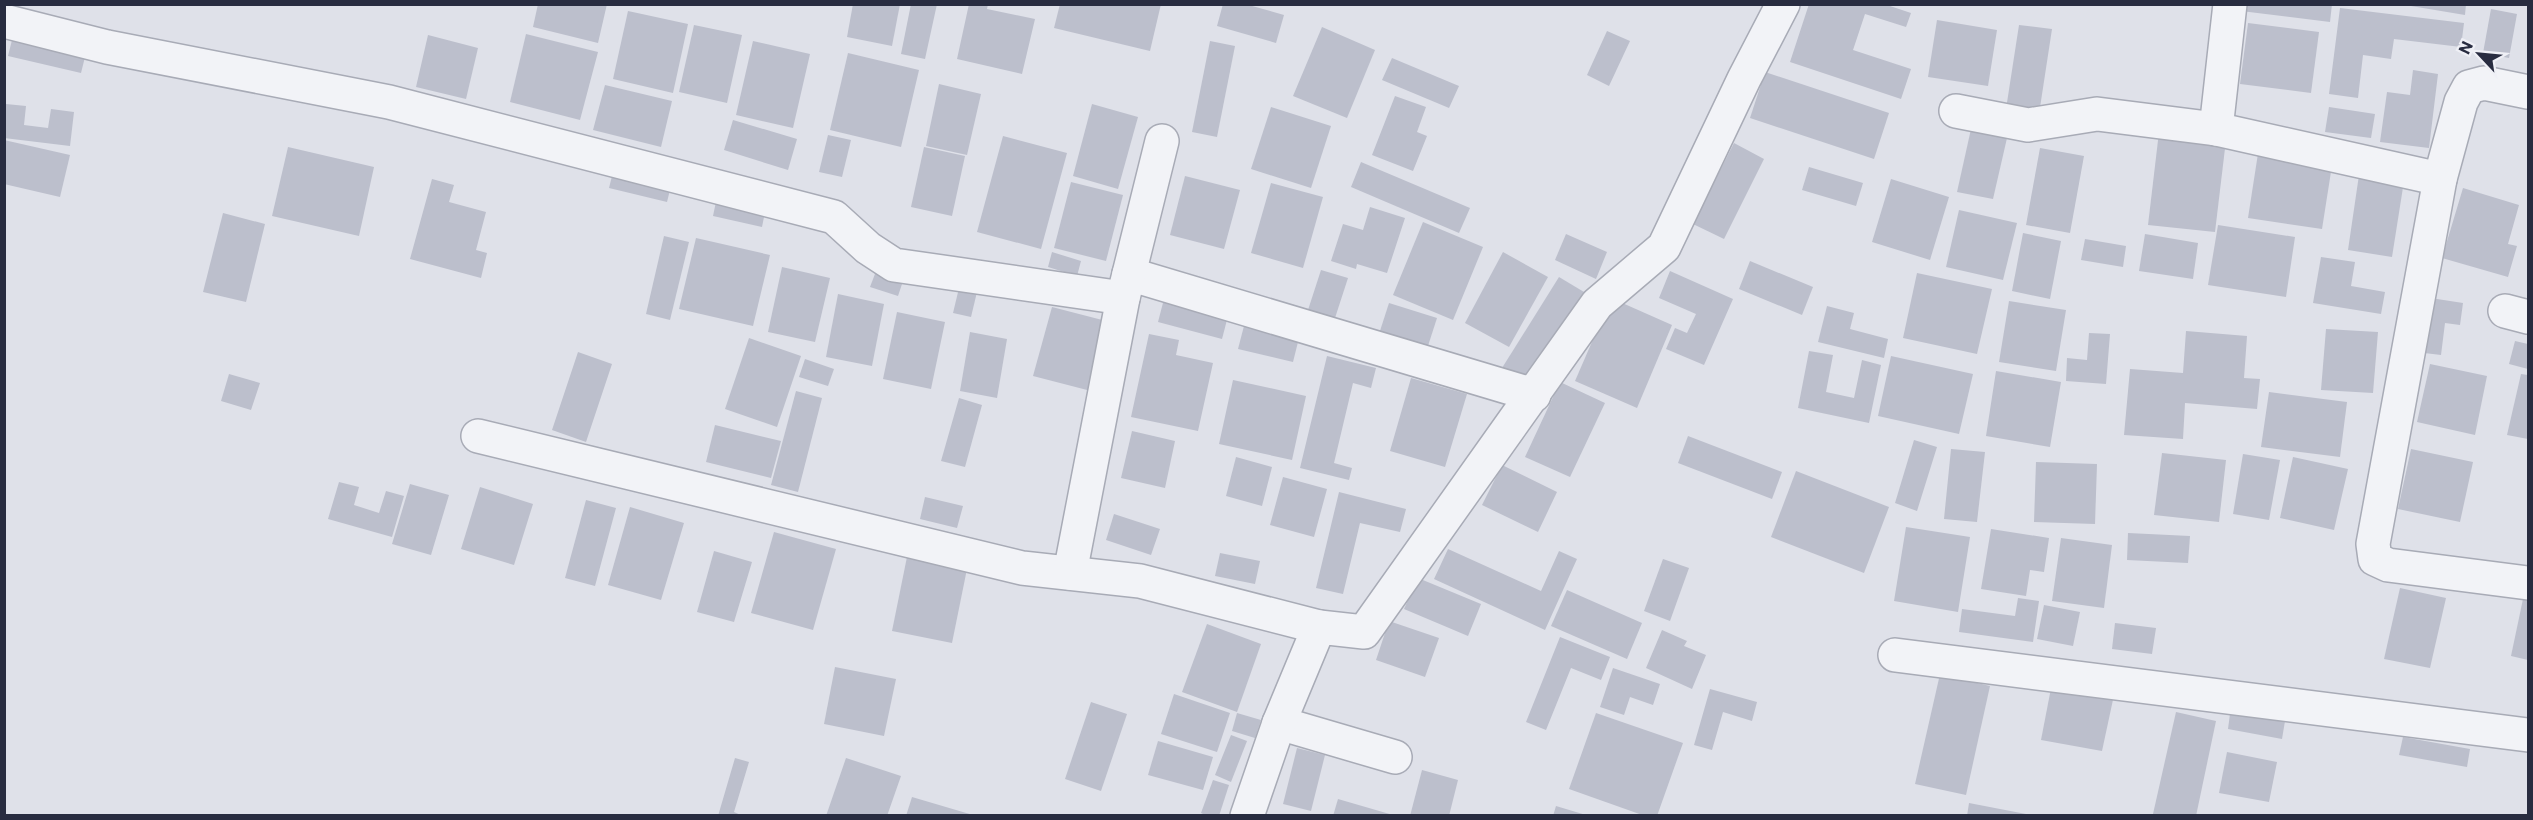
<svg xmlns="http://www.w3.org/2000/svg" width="2533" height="820" font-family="Commissioner,sans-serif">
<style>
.building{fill:#bcbfcc}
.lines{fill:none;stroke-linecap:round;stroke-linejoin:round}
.minor-casing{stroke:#a8abb6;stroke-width:36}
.minor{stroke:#f2f3f7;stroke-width:33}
</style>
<rect width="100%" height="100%" fill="#dfe1e9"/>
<g class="building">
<path d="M538,4h69l-9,39 -65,-16z"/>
<path d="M853,4h47l-8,42 -45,-9z"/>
<path d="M911,4h26l-12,55 -24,-5z"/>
<path d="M969,4h19l-1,5 48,10 -13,55 -65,-15z"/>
<path d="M1060,4h101l-11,47 -96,-23z"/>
<path d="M1223,4h22l39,11 -8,28 -59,-17z"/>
<path d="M1809,4h75l27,9 -5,14 -41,-13 -12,36 58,19 -10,30 -111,-37z"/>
<path d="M2242,4h90l-2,18 -89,-11z"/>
<path d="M2399,4h67l-1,11z"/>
<path d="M2340,8l124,15 -3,24 -67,-8 -3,20 -28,-4 -5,43 -29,-4z"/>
<path d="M2491,9l26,5 -8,44 -26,-5z"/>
<path d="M628,11l60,13 -15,69 -60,-14z"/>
<path d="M1937,20l60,10 -9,56 -60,-9z"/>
<path d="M2248,23l71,9 -8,61 -71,-9z"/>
<path d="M694,25l48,10 -15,68 -48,-11z"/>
<path d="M2019,25l33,4 -13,85 -33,-5z"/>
<path d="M1322,27l53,23 -28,68 -54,-22z"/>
<path d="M15,28l73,17 -7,28 -73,-17z"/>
<path d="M1607,31l23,10 -21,45 -22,-11z"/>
<path d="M526,34l72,18 -18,68 -70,-18z"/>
<path d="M428,35l50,13 -12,51 -50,-12z"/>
<path d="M753,41l57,13 -17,74 -57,-13z"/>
<path d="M1210,41l25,5 -18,91 -25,-5z"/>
<path d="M848,53l71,17 -18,77 -71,-17z"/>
<path d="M1392,58l67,28 -10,22 -67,-28z"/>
<path d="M2413,70l25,4 -9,74 -49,-6 7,-50 23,3z"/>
<path d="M1765,72l124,41 -15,46 -124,-41z"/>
<path d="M939,84l42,10 -14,61 -41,-9z"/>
<path d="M605,85l67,16 -11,46 -68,-17z"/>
<path d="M1395,96l31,11 -9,25 10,4 -14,35 -41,-16z"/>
<path d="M6,104l20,2 -2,19 24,3 3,-19 23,3 -4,34 -66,-8z"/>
<path d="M1092,104l46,13 -20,72 -45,-13z"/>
<path d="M1271,107l60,19 -20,62 -60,-19z"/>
<path d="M2329,107l46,7 -4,24 -46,-6z"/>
<path d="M733,120l64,19 -9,31 -64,-20z"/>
<path d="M1971,129l36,9 -14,61 -36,-7z"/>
<path d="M2159,132l67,8 -11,92 -67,-7z"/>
<path d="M828,135l23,5 -9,37 -23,-5z"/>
<path d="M1003,136l64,17 -26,96 -64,-17z"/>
<path d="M4,140l66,15 -10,42 -56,-13z"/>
<path d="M1734,143l30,16 -40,80 -31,-15z"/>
<path d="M288,147l86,20 -15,69 -87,-20z"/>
<path d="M924,147l41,9 -13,60 -41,-9z"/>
<path d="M2259,147l74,12 -11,70 -74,-11z"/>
<path d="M2040,148l44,8 -14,77 -44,-8z"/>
<path d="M1361,162l109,46 -11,25 -108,-46z"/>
<path d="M1809,167l54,16 -7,23 -54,-16z"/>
<path d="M614,168l58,14 -5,20 -58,-14z"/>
<path d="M2359,175l45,6 -12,76 -44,-7z"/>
<path d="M1185,176l55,14 -16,59 -54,-14z"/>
<path d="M432,179l22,6 -5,17 37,10 -10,38 11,3 -6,25 -71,-19z"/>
<path d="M1891,179l58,18 -19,63 -58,-18z"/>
<path d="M1071,182l52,13 -17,66 -52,-13z"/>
<path d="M1271,183l52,14 -20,71 -52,-15z"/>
<path d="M2463,188l56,17 -11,39 9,2 -9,31 -66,-19z"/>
<path d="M718,192l49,10 -5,25 -49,-11z"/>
<path d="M1370,207l35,11 -18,55 -30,-9 -1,5 -25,-8 12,-37 20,6z"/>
<path d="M1959,210l58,13 -14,57 -57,-13z"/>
<path d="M223,213l42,11 -19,78 -43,-10z"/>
<path d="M1423,222l60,25 -30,73 -60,-25z"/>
<path d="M2218,225l77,12 -9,60 -78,-12z"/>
<path d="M2023,233l38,8 -11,58 -38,-8z"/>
<path d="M1566,234l41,18 -11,27 -41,-19z"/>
<path d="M2145,234l53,9 -5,36 -54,-8z"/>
<path d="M664,236l25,6 -19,78 -24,-6z"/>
<path d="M696,238l74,17 -17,71 -74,-17z"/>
<path d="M2085,239l41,7 -3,21 -42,-7z"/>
<path d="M1052,252l29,9 -4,15 -29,-9z"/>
<path d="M1503,252l45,25 -39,70 -44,-24z"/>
<path d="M2321,257l34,5 -4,24 34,6 -4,22 -68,-11z"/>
<path d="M1750,261l63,26 -11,28 -63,-26z"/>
<path d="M878,266l27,9 -7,21 -28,-9z"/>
<path d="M782,267l48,11 -15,64 -47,-10z"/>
<path d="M1321,270l27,8 -13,40 -27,-8z"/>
<path d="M1670,271l63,28 -29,66 -38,-16 9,-21 12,5 9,-19 -37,-16z"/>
<path d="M1917,273l75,16 -15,65 -74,-16z"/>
<path d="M1559,277l25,15 -57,91 -25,-15z"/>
<path d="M959,288l18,4 -6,25 -18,-4z"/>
<path d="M838,294l46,10 -12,62 -46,-9z"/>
<path d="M2424,297l39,6 -3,22 -15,-2 -4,32 -25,-3z"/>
<path d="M1611,298l61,27 -35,83 -62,-27z"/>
<path d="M1164,299l64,17 -6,23 -64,-17z"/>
<path d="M2009,301l57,9 -10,61 -57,-9z"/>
<path d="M1389,303l48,15 -10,31 -48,-15z"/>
<path d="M1827,306l27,7 -4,16 38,10 -4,19 -66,-16z"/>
<path d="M1052,307l58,15 -19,69 -58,-15z"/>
<path d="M897,312l48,10 -14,67 -48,-10z"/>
<path d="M1245,322l55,12 -7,28 -55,-13z"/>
<path d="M2326,329l52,3 -5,61 -52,-3z"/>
<path d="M2186,331l61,5 -3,42 16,1 -3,30 -72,-6 -2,36 -59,-4 6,-66 53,4z"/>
<path d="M970,332l37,7 -10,59 -37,-7z"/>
<path d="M2089,333l21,1 -4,50 -40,-3 1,-23 20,2z"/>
<path d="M1149,334l30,6 -3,15 37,8 -15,68 -67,-14z"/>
<path d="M749,338l52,18 -24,71 -52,-18z"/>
<path d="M2515,341l13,3v25l-19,-5z"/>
<path d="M1809,351l24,4 -7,37 28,6 8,-38 19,5 -12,58 -71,-15z"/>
<path d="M578,352l34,12 -26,78 -34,-12z"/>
<path d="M1327,356l49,12 -5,20 -18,-5 -19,80 18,5 -3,12 -49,-12z"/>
<path d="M1891,356l82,18 -14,60 -81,-18z"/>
<path d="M805,359l29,10 -6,17 -29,-9z"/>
<path d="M2430,364l57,12 -12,59 -58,-13z"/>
<path d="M1996,371l65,11 -11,65 -64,-11z"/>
<path d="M229,374l31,9 -9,27 -30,-9z"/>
<path d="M2521,374l7,1v64l-21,-4z"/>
<path d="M1411,378l56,16 -22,73 -55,-16z"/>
<path d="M1233,380l73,16 -14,64 -73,-16z"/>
<path d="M1560,382l45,21 -35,74 -45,-20z"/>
<path d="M796,391l26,7 -24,94 -27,-7z"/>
<path d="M2269,392l78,10 -7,55 -79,-10z"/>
<path d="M959,398l23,7 -17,62 -24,-6z"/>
<path d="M715,425l66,16 -10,37 -65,-16z"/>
<path d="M1132,431l43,10 -10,47 -44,-10z"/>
<path d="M1688,436l94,36 -10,27 -94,-36z"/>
<path d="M1914,440l23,7 -20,64 -22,-8z"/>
<path d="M1951,449l34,3 -8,70 -33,-3z"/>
<path d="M2411,449l62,13 -13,60 -62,-13z"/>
<path d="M2162,453l64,7 -7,62 -65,-7z"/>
<path d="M2243,454l37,6 -11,60 -36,-6z"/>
<path d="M1236,457l36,10 -10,39 -36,-10z"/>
<path d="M2293,457l55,12 -14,61 -54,-12z"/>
<path d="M2036,462l61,2 -2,60 -61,-2z"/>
<path d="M1502,465l55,27 -19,40 -56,-27z"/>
<path d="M1796,471l93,36 -25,66 -93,-36z"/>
<path d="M1283,477l44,12 -13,48 -44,-12z"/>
<path d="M339,482l20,5 -5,18 25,8 7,-22 18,5 -12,41 -64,-18z"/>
<path d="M410,484l39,11 -18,60 -39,-11z"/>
<path d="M480,487l53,17 -19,61 -53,-16z"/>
<path d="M1339,492l67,17 -6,23 -40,-9 -17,71 -27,-6z"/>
<path d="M925,497l38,9 -6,22 -37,-9z"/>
<path d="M586,500l30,8 -21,78 -30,-8z"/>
<path d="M630,507l54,16 -23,77 -53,-15z"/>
<path d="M1114,514l46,15 -9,26 -45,-15z"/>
<path d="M1906,527l64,10 -12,75 -64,-11z"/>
<path d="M1991,529l58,9 -5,34 -14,-2 -4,26 -45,-7z"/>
<path d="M774,532l62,17 -23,81 -62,-17z"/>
<path d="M2128,533l62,3 -2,27 -61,-3z"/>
<path d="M2061,538l51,7 -8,63 -52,-7z"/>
<path d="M909,547l60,12 -17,84 -60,-12z"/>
<path d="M1448,549l93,42 18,-40 18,8 -32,71 -111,-51z"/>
<path d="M714,551l38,11 -18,60 -37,-10z"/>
<path d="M1220,553l40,8 -5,23 -40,-8z"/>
<path d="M1663,559l26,9 -19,53 -26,-10z"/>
<path d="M1418,578l63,26 -13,32 -64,-27z"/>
<path d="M2400,588l46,10 -16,70 -46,-9z"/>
<path d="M1567,590l75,33 -15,36 -76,-33z"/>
<path d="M2018,598l21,3 -6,41 -74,-10 3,-23 53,7z"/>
<path d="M2523,599l5,1v60l-17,-4z"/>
<path d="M2044,605l36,7 -7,34 -36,-7z"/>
<path d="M1389,621l50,17 -14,39 -49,-17z"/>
<path d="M2115,623l41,5 -4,26 -40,-5z"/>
<path d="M1207,624l54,20 -24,68 -55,-20z"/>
<path d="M1662,630l25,11 -3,5 22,9 -14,34 -46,-21z"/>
<path d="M1560,637l50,20 -9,23 -30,-12 -25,62 -20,-8z"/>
<path d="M835,667l61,12 -12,57 -60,-12z"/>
<path d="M1613,668l47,16 -7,21 -23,-8 -6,18 -24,-8z"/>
<path d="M1940,674l50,12 -24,109 -51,-11z"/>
<path d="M2052,683l62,12 -12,56 -61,-11z"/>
<path d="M1710,689l47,13 -5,19 -29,-9 -11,38 -18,-5z"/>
<path d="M1174,694l56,19 -13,39 -56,-18z"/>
<path d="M1091,702l36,12 -26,77 -36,-12z"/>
<path d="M2231,706l55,9 -4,24 -54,-10z"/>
<path d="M2176,712l40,9 -20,95 -43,-2z"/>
<path d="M1237,713l24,7 -6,18 -23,-7z"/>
<path d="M1596,713l87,30 -26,73h-12l-76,-27z"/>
<path d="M1231,735l16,6 -16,41 -16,-7z"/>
<path d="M2403,737l67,12 -3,18 -68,-12z"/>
<path d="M1158,741l55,16 -10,33 -55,-15z"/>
<path d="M1297,748l28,7 -14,56 -28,-7z"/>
<path d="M2227,752l50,10 -8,40 -50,-9z"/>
<path d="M735,758l14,4 -15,50 9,4h-25z"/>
<path d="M846,758l55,18 -14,40h-61z"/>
<path d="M1422,770l36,10 -9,36h-39z"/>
<path d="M1213,780l16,5 -10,31h-12l-6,-3z"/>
<path d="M912,797l61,18 -1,1h-66z"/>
<path d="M1338,799l55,16v1h-60z"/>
<path d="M1969,803l57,11v2h-59z"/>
<path d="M1556,806l30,9 -1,1h-32z"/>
</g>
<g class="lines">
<defs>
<g id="minor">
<path d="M4,21l103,26 282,55 445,115 34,31 26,17 229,33"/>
<path d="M2528,92l-44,-9 -15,4 -8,15 -21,77 -67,365 2,15 13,6 140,18"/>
<path d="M1956,111l72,14 69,-11 119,15 224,50"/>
<path d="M2216,129l14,-125"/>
<path d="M1129,274l405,121"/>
<path d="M2505,311l23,6"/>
<path d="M478,436l544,132 118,13 179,46"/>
<path d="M1070,573l53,-275 39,-157"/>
<path d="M1895,655l633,80"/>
<path d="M1279,723l116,34"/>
<path d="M1247,816l32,-93 40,-96 45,5 233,-328 67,-57 80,-168 39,-75"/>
</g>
</defs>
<use href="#minor" class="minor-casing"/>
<use href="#minor" class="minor"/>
</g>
<rect width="2533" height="820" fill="none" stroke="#282c40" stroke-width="12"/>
<g transform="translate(2479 54) rotate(296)" stroke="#eff0f6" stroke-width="4.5" paint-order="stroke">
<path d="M0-4.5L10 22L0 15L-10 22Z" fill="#282c40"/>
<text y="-9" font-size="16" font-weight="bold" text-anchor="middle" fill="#282c40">N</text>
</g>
</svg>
